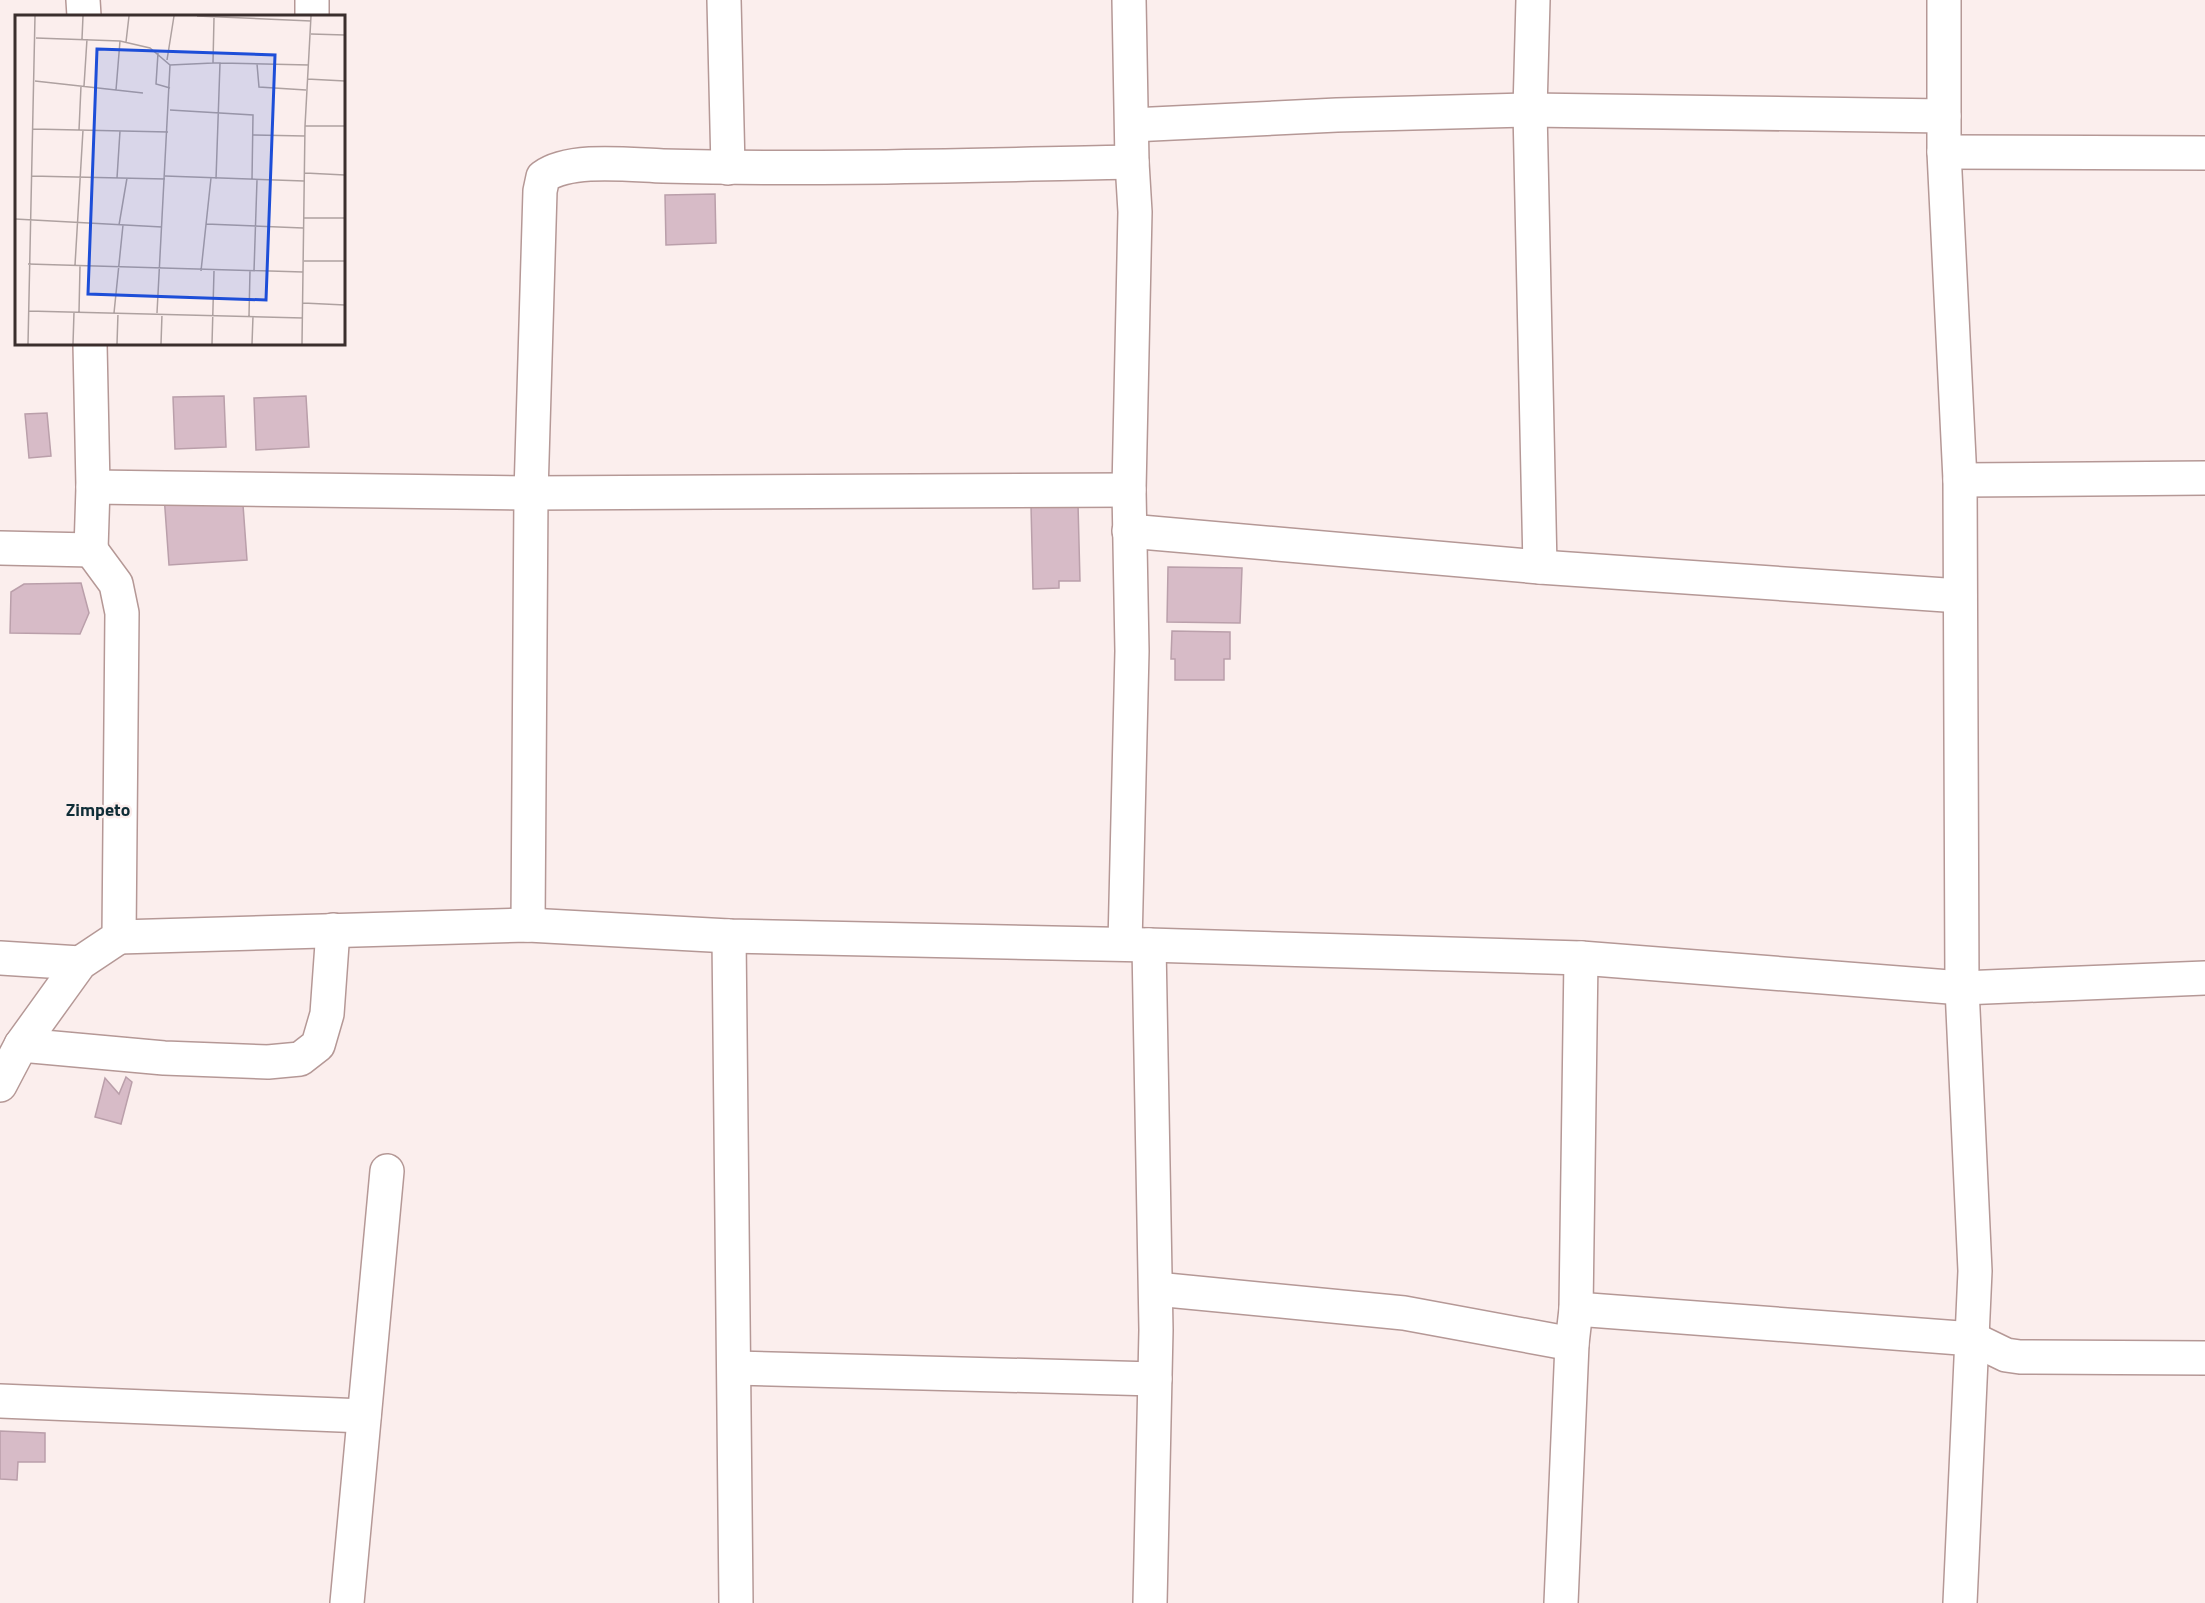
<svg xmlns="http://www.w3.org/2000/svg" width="2205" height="1603" font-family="'Titillium Web',sans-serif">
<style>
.building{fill:#d7bbc7;stroke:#ba9faa;stroke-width:1.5}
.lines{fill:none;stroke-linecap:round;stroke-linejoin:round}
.minor-casing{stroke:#b59896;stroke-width:36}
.minor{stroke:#fff;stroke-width:33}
.labels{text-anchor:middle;stroke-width:5;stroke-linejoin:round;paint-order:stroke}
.neighbourhood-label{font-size:18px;font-weight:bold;fill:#0f2d37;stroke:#fbeeed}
.inset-road{fill:none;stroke:#aea1a0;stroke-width:1.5}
.view{fill:#1d4ed8;fill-opacity:0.15;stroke:#1d4ed8;stroke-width:3}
.inset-edge{fill:none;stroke:#3a2e2d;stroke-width:3}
</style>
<rect width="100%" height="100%" fill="#fbeeed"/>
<g class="building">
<path d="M715,194l1,49 -50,2 -1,-50z"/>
<path d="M224,396l2,51 -51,2 -2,-52z"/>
<path d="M306,396l3,51 -53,3 -2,-52z"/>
<path d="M47,413l4,43 -22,2 -4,-44z"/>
<path d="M242,491l5,69 -78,5 -5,-70z"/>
<path d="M1078,504l2,77h-21v7l-26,1 -2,-83z"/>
<path d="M1168,567l74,1 -2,55 -73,-1z"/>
<path d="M81,583l8,30 -9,21 -70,-1 1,-41 13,-8z"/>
<path d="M1172,631l58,1v27h-6v21h-49v-21h-4z"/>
<path d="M126,1077l6,5 -11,42 -26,-7 10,-39 14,16z"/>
<path d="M0,1431l45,2v29h-27l-1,18 -17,-1z"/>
</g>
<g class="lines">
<defs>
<g id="minor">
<path d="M83,0l1,16"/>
<path d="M724,0l4,168"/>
<path d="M1533,0l-3,110 10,457"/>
<path d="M1944,0v152l16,328 2,508 13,283 -15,332"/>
<path d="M312,16v-16"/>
<path d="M1132,125l205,-10 193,-5 414,6"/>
<path d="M1944,152l261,1"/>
<path d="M90,344l3,143"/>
<path d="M1960,480l245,-2"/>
<path d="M1129,531l411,36 420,29"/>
<path d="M0,548l91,2 2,-63 438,6 598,-3"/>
<path d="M528,925l3,-432 9,-302 3,-14c27,-20 88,-12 120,-11 157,4 313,-1 469,-4"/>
<path d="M729,936l7,667"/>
<path d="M119,937l409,-12 201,11 420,9 432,13 381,30 243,-10"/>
<path d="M1125,944l7,-293 -3,-161 6,-278 -3,-50 -3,-162"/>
<path d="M1149,945l7,385 -6,273"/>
<path d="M0,958l80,5"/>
<path d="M21,1045l143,13 104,4 32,-3 18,-14 9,-31 6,-84"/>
<path d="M0,1085l21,-40 59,-82 39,-26 3,-324 -6,-29 -25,-34"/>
<path d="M1156,1289l248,24 168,31"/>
<path d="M1576,1309l397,30 33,16 14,2 185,1"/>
<path d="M735,1368l420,11"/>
<path d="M0,1401l364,15"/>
<path d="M347,1603l40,-432"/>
<path d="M1561,1603l11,-259 4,-35 5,-351"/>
</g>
</defs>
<use href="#minor" class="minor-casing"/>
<use href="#minor" class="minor"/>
</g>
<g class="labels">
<g class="neighbourhood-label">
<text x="98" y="816">Zimpeto</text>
</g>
</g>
<g transform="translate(15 15)">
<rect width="330" height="330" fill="#fbeeed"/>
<path class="inset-road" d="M182,1l114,5M199,3l-1,45h7l-4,116M296,19l34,1M21,23l84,3 30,7 20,17 43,-2M67,24l1,-23M111,27l3,-26M143,38l-2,31 14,4M152,45l7,-44M205,48l89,2M242,49l2,23 47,3M292,64l38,2M20,66l108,12M69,71l3,-47M101,75l4,-49M155,95l83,5 -1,65M290,111h40M18,114l135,3M64,115l2,-44M238,120l52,1M290,158l40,2M16,161l134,3M150,161l139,5M102,163l3,-47M289,203h41M0,204l147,8M191,209l97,4M104,210l8,-47M289,246h41M13,249l275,8M60,250l8,-135M186,256l10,-93M239,256l3,-91M288,288l42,2M13,296l275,7M64,297l1,-46M99,298l9,-88M142,298l13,-248M234,301l1,-45M13,329l7,-328M58,329l1,-32M102,329l1,-31M146,329l1,-30M197,329l2,-73M237,329l1,-28M287,329l3,-218 6,-110"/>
<path class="view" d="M82,34l178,6 -9,245 -178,-6z"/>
<rect width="330" height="330" class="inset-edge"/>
</g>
</svg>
